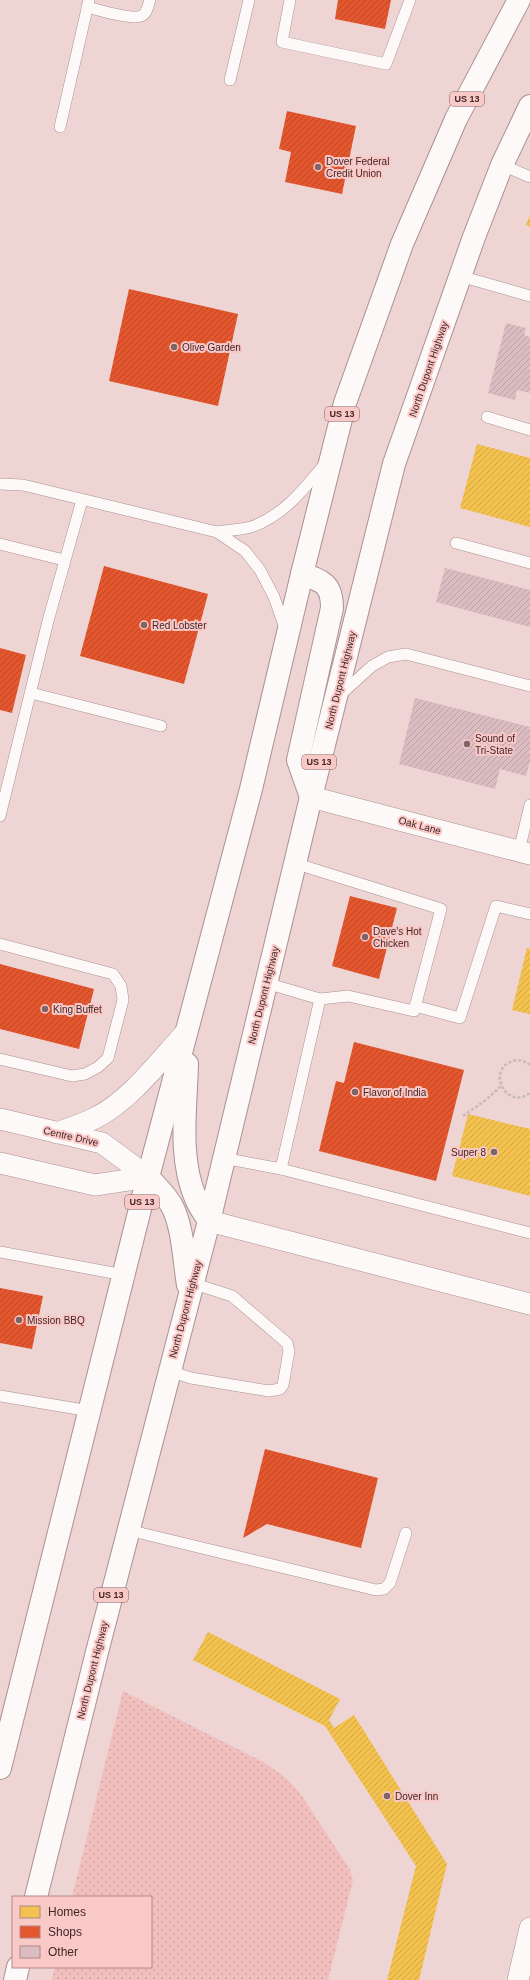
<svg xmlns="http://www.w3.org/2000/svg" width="530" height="1980" font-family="Helvetica,sans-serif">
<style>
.grass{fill:url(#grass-dots)}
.homes{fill:url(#homes-hatch)}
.shops{fill:url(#shops-hatch)}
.building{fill:url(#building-hatch)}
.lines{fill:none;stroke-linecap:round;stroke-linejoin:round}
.lane-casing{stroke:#aa9191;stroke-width:12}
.street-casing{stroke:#aa9191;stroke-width:22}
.highway-casing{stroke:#aa9191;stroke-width:24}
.path{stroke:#c7bbba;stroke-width:2.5;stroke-dasharray:3 2;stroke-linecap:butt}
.lane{stroke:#fcf9f8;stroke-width:11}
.street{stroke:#fcf9f8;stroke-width:21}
.highway{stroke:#fcf9f8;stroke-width:22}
.poi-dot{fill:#806363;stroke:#f9c9c8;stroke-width:1.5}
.labels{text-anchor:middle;stroke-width:4;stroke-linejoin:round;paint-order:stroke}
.shield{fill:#f9c9c8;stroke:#7a5757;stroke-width:1}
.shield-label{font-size:9px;font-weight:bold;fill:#442626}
.poi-label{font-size:10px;fill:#442626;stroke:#f9c9c8;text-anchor:start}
.street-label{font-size:10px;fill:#442626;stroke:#f9c9c8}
</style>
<defs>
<pattern id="grass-dots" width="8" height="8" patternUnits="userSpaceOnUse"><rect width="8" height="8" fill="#f1bfbe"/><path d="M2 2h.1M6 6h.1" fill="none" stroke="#d0a4a3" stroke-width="1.8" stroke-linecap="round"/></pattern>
<pattern id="homes-hatch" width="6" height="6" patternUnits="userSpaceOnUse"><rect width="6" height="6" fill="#f2c14e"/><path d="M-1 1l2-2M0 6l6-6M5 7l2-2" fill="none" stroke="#d1a644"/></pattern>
<pattern id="shops-hatch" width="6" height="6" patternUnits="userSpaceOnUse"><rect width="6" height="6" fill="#e4572e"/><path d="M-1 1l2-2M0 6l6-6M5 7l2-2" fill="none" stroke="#ba4827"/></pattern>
<pattern id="building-hatch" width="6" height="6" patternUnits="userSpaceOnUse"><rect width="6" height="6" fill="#dabcc1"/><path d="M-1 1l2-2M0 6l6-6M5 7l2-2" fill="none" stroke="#bca1a6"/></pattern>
</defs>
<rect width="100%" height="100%" fill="#eed4d3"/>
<path class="grass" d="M123,1691l142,72 22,16 13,14 50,77 3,10 -25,100h-276l3,-13h96v-70h-79z"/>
<g class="homes">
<path d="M530,216v11l-4,-2z"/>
<path d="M477,444l53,14v69l-70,-19z"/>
<path d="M527,948l3,1v65l-18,-4z"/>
<path d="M468,1114l62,15v67l-78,-20z"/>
<path d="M208,1632l132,67 -11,21 5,8 20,-13 93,149 -28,116h-32l29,-114 -91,-140 -132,-66z"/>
</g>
<g class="shops">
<path d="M338,0h53l-6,29 -50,-10z"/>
<path d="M287,111l69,15 -14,68 -57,-12 6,-30 -12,-3z"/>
<path d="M129,289l109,25 -20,92 -109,-25z"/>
<path d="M104,566l104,28 -24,90 -104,-28z"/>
<path d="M0,648l26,7 -14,58 -12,-3z"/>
<path d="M350,896l47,12 -18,71 -47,-13z"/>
<path d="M0,964l94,25 -15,60 -79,-20z"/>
<path d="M354,1042l110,28 -28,111 -117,-30 17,-70 8,2z"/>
<path d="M0,1288l43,8 -11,53 -32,-6z"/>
<path d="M265,1449l113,29 -17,70 -94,-24 -24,14z"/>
</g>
<g class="building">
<path d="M506,323l20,5 -2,7 6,2v56l-13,-3 -2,10 -27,-7z"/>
<path d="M445,568l85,22v37l-94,-25z"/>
<path d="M415,698l115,29v34l-4,15 -26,-7 -5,20 -96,-25z"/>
</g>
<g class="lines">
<defs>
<g id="lane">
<path d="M290,0l-8,42 104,22 24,-64"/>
<path d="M87,7c12,3 44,13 54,9 6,-2 7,-10 9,-16"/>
<path d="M230,80l19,-80"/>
<path d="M60,127l29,-127"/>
<path d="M502,165l28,12"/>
<path d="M460,276l70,20"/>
<path d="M487,417l43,13"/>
<path d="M0,484l23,1 194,47 28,19 15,19 14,27 12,34"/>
<path d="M217,532c11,-2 24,-2 34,-5 32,-11 52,-37 73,-62"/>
<path d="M456,543l74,20"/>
<path d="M0,544l64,16"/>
<path d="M31,693l130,33"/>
<path d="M339,696l33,-30 16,-9 18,-3 124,32"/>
<path d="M0,816l48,-195 34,-121"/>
<path d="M519,851l11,-46"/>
<path d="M294,863l147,46 -27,102 -66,-15 -28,3"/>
<path d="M0,944l113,30 8,12 2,14 -15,58 -10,9 -13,7 -13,2 -72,-17"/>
<path d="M415,1006l45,12 36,-112 34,8"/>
<path d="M223,1158l58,11 39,-170 -54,-16"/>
<path d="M281,1169l249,64"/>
<path d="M0,1252l124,23"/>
<path d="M169,1371l22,7 78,13 11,-2 3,-4 6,-34 -2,-8 -55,-47 -40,-13"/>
<path d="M0,1396l90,15"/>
<path d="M128,1530l248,60 8,-1 6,-6 16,-50"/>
</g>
<g id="street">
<path d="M311,797l219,57"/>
<path d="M0,1119l102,24 46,34"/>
<path d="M57,1133c13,-5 26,-9 38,-15 35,-17 66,-59 92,-87"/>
<path d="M0,1163l95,22 53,-8"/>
<path d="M209,1221l321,83"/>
<path d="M518,1980l12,-52"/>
</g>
<g id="highway">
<path d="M302,574c21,7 30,10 30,34l-34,152 13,37"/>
<path d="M187,1064c-1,44 -9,94 9,135 3,8 9,15 13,22"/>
<path d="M148,1177c8,9 18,18 24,29 11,21 12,55 16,79"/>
<path d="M0,1768l148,-591 103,-388 51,-215 43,-171 57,-159 54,-125 63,-119"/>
<path d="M36,1897l61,-245 112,-431 102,-424 83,-333 80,-227 28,-72 28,-59"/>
<path d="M15,1980l3,-13"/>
</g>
</defs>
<use href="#lane" class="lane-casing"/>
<use href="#street" class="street-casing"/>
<use href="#highway" class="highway-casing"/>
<g class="path">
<path d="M530,1065c-5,-4 -11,-6 -17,-4 -28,9 -6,50 17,32"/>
<path d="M463,1116l23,-16 15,-14"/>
</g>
<use href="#lane" class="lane"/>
<use href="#street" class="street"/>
<use href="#highway" class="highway"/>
</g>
<g class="poi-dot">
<circle cx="318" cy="167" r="4"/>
<circle cx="174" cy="347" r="4"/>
<circle cx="144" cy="625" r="4"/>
<circle cx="467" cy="744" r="4"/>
<circle cx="365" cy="937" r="4"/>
<circle cx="45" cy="1009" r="4"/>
<circle cx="355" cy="1092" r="4"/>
<circle cx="494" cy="1152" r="4"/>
<circle cx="19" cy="1320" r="4"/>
<circle cx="387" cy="1796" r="4"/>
</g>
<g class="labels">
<g class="shield">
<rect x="450" y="92" width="34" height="14" rx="3"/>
<rect x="325" y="407" width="34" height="14" rx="3"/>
<rect x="302" y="755" width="34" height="14" rx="3"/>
<rect x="125" y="1195" width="34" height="14" rx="3"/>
<rect x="94" y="1588" width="34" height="14" rx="3"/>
</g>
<g class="shield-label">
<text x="467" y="102">US 13</text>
<text x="342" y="417">US 13</text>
<text x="319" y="765">US 13</text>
<text x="142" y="1205">US 13</text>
<text x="111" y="1598">US 13</text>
</g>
<g class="poi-label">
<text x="326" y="165">Dover Federal<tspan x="326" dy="12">Credit Union</tspan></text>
<text x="182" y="351">Olive Garden</text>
<text x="152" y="629">Red Lobster</text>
<text x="475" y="742">Sound of<tspan x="475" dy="12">Tri-State</tspan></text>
<text x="373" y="935">Dave's Hot<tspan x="373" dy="12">Chicken</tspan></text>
<text x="53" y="1013">King Buffet</text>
<text x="363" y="1096">Flavor of India</text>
<text x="486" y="1156" text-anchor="end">Super 8</text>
<text x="27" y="1324">Mission BBQ</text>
<text x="395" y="1800">Dover Inn</text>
</g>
<g class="street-label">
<text transform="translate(428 369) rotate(-71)" y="4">North Dupont Highway</text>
<text transform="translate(340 680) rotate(-76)" y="4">North Dupont Highway</text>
<text transform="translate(420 825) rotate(15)" y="4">Oak Lane</text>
<text transform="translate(263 995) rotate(-76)" y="4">North Dupont Highway</text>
<text transform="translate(71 1136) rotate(13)" y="4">Centre Drive</text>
<text transform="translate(185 1309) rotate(-75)" y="4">North Dupont Highway</text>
<text transform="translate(92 1670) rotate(-76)" y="4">North Dupont Highway</text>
</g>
</g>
<rect x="12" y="1896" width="140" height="72" fill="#f9c9c8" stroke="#b18887"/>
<rect x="20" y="1906" width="20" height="12" fill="#f2c14e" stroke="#b18887"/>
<text x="48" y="1916" font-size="12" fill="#442626">Homes</text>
<rect x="20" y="1926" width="20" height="12" fill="#e4572e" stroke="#b18887"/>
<text x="48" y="1936" font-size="12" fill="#442626">Shops</text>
<rect x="20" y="1946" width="20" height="12" fill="#dabcc1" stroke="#b18887"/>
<text x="48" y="1956" font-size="12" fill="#442626">Other</text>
</svg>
